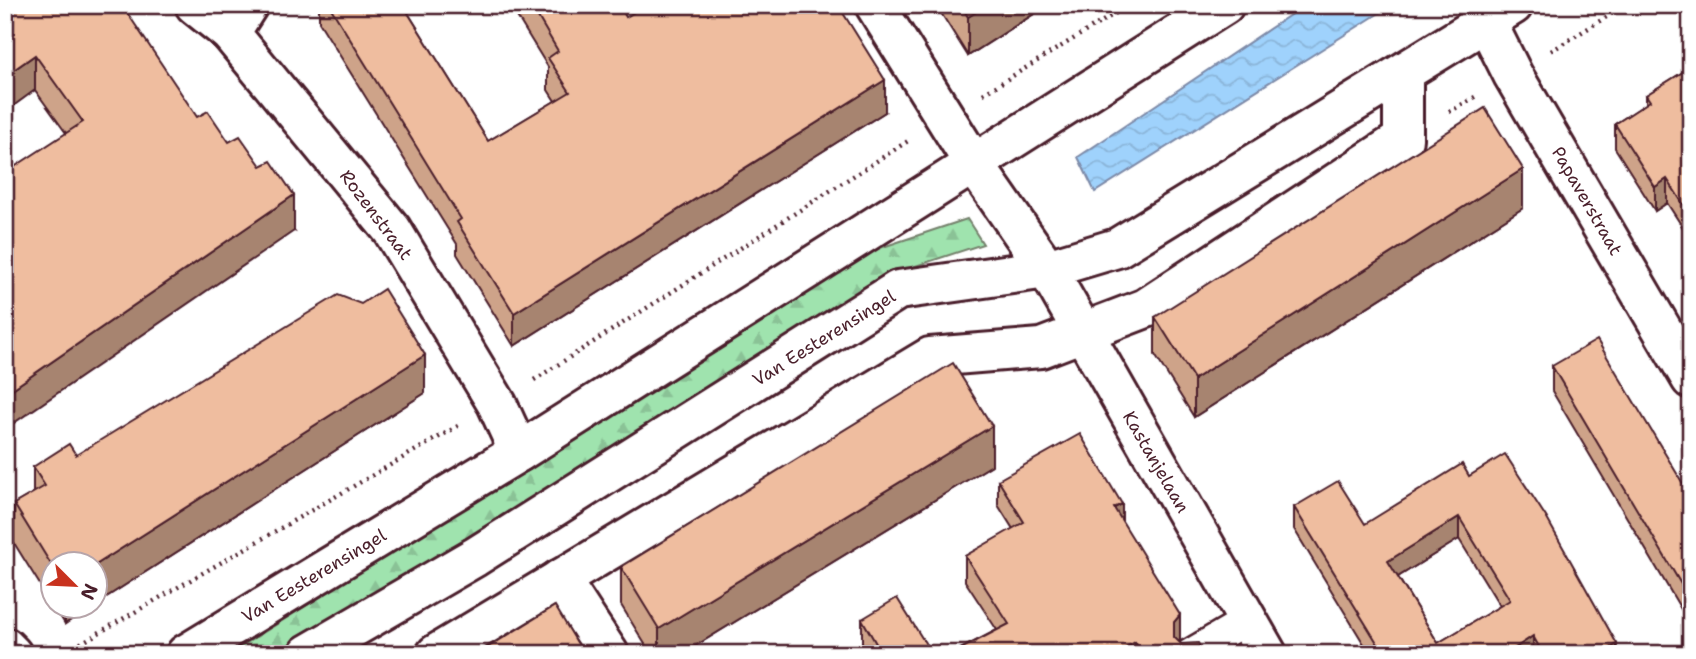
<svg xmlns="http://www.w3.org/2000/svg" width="1696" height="659" font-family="'Shantell Sans',sans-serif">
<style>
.forest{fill:url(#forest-firs);stroke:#74816c;stroke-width:2}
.water{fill:url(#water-waves);stroke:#7d8aa8;stroke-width:2}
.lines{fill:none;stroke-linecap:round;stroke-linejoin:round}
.lane-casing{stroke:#4a1f2b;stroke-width:33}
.street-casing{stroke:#4a1f2b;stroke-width:44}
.secondary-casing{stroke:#4a1f2b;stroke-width:44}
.path{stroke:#4a1f2b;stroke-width:4.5;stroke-dasharray:2 5;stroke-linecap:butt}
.lane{stroke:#fff;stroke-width:28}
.street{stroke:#fff;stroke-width:38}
.secondary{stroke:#fff;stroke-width:38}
.wall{fill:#cea389;stroke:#4a1f2b;stroke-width:2;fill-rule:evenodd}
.shaded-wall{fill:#a7846f;stroke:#4a1f2b;stroke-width:2}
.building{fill:#efbd9f;stroke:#4a1f2b;stroke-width:2;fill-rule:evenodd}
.labels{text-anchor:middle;stroke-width:6;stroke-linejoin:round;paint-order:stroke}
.street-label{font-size:18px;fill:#4a1f2b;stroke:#fff}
</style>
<defs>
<pattern id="forest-firs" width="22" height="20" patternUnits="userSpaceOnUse" patternTransform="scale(1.75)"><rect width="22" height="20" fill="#9fe3ae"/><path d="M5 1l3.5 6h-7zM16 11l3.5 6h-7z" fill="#8ac296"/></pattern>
<pattern id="water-waves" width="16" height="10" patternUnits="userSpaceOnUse" patternTransform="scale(1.75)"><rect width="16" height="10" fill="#9fd2fc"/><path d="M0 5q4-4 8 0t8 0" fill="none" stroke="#8ab4d8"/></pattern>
</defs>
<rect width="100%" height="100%" fill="#fff"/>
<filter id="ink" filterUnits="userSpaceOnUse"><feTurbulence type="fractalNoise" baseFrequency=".0143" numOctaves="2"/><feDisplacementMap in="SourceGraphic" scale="14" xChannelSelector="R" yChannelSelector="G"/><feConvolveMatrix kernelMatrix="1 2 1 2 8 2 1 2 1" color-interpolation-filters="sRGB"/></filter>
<g filter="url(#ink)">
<path class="forest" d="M967,219l16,25 -92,30 -611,380h-51l648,-405z"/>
<path class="water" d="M1305,5h87l-297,187 -17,-35z"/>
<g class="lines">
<defs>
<path id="lane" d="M1189,654l58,-34"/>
<g id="street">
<path d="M195,5l35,28 162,197 105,174 22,48"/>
<path d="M875,5l99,159 73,105 220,385"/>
<path d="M1478,5l35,70 178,304"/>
<path d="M230,33l18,-28"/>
<path d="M560,579l49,75"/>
<path d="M5,647l7,7"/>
<path d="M436,654l494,-297 111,-9 105,-40 257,-169v-65"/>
</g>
<g id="secondary">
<path d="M186,654l333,-202 705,-447"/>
<path d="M308,654l167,-97 423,-267 149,-21 70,-21 396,-243"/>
</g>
</defs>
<use href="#lane" class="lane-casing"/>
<use href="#street" class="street-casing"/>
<use href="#secondary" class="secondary-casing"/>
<g class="path">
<path d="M1551,51l75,-46"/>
<path d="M983,94l146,-89"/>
<path d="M1449,112l26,-15"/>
<path d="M534,380l374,-239"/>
<path d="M62,654l396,-228"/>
</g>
<use href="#lane" class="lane"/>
<use href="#street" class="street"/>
<use href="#secondary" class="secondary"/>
</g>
<g class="wall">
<path d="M319,5h84l85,136 67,-40 -7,-11v-23l-38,-62h109l7,12 259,95 -371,234 -57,-92v-10l-138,-222z"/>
<path d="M936,5h112l-80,51z"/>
<path d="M5,13l192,104 32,25 65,89 -228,-98 -31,-43z"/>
<path d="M1691,67v173l-24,-37 -12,8 -40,-63v-24l31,-20v-9z"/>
<path d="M1523,208l-329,209 -39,-62v-38z"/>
<path d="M1552,366l139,131v129l-139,-235z"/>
<path d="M425,393l-331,212v-41h-42v40l-38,-61v-39l19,-11v-26l43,-12z"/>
<path d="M992,465l-310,189h-31l-30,-49v-38z"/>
<path d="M1469,476l148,178h-247l-76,-125v-22l71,17zM1459,539l41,67 -62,37 -40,-66z"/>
<path d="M998,480l124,42 58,118 -1,1 2,3 23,10h-253l46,-24 -32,-49v-25l48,-27 -15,-24z"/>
<path d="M54,606h37l-26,18z"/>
<path d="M862,619l70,35h-64l-6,-10z"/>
</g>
<g class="shaded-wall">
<path d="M987,5h61l-80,51v-39z"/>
<path d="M35,55v35l-30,22v-36z"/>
<path d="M885,80v32l-371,234v-33z"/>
<path d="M1523,169v39l-329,209v-38z"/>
<path d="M1667,179v24l-12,8v-24z"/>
<path d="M294,195v36l-289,198v-35z"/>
<path d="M425,355v38l-331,212v-39z"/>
<path d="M992,426v39l-310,189h-23v-25z"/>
<path d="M1122,504v24l-8,-20z"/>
<path d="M1459,517v22l-71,44v-22z"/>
<path d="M65,606h26l-26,18z"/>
<path d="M1180,615v25l-6,6v-24z"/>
<path d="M1533,636v18h-27z"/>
<path d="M1135,642v12h-19z"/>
<path d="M1617,644v10h-17z"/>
</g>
<g class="building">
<path d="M17,5h105l75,112 11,-6 21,31 11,-6 21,30 10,-5 23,34 -289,199v-221l78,-51 -48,-67 -30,21v-63z"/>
<path d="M329,5h74l85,136 82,-49 -22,-34 10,-7 -27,-46h88l7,12 20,-12h192l47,75 -371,233 -57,-91 4,-3z"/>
<path d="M961,5h26l-19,12z"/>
<path d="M1691,67v149l-24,-37 -12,8 -40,-63 35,-23 -4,-6z"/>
<path d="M1485,108l38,61 -329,210 -39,-62z"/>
<path d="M384,289l41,66 -331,211v-2h-42v2l-38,-62 31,-18 -12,-19 36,-23 7,11 262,-160 23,9z"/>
<path d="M1597,340l94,157v104l-139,-235z"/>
<path d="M953,363l39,63 -333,203 -38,-62z"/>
<path d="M1080,434l42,70 -8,4 66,107 -6,7v15l7,7 17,-1 6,11h-62l-7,-12 -19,12h-165l58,-30 -44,-68 59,-34 -26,-42z"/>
<path d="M1505,454l41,63 71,127 -17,10h-57l-10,-18 -27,18h-122l-90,-147 44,-26 27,43 97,-60 7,12zM1459,517l51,83 -72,43 -50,-82z"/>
<path d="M897,598l35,56h-50l-20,-35z"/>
<path d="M555,606l29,48h-107z"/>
</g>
</g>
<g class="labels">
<g class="street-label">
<text transform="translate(1587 201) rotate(60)" y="6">Papaverstraat</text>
<text transform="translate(376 215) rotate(53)" y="6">Rozenstraat</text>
<text transform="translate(824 338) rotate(-32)" y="6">Van Eesterensingel</text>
<text transform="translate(1156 462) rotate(60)" y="6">Kastanjelaan</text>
<text transform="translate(314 576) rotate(-31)" y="6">Van Eesterensingel</text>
</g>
</g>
<rect width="1696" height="659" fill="none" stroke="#fff" stroke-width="28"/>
<rect x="14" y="14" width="1668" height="631" fill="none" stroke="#4a1f2b" stroke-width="2.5" filter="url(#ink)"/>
<g transform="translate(74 585) rotate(114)"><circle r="33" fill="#ffffff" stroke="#b7a5aa" stroke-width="2"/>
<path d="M0-5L12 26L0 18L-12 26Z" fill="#c8321e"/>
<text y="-10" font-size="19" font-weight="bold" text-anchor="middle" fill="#4a1f2b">N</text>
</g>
</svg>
